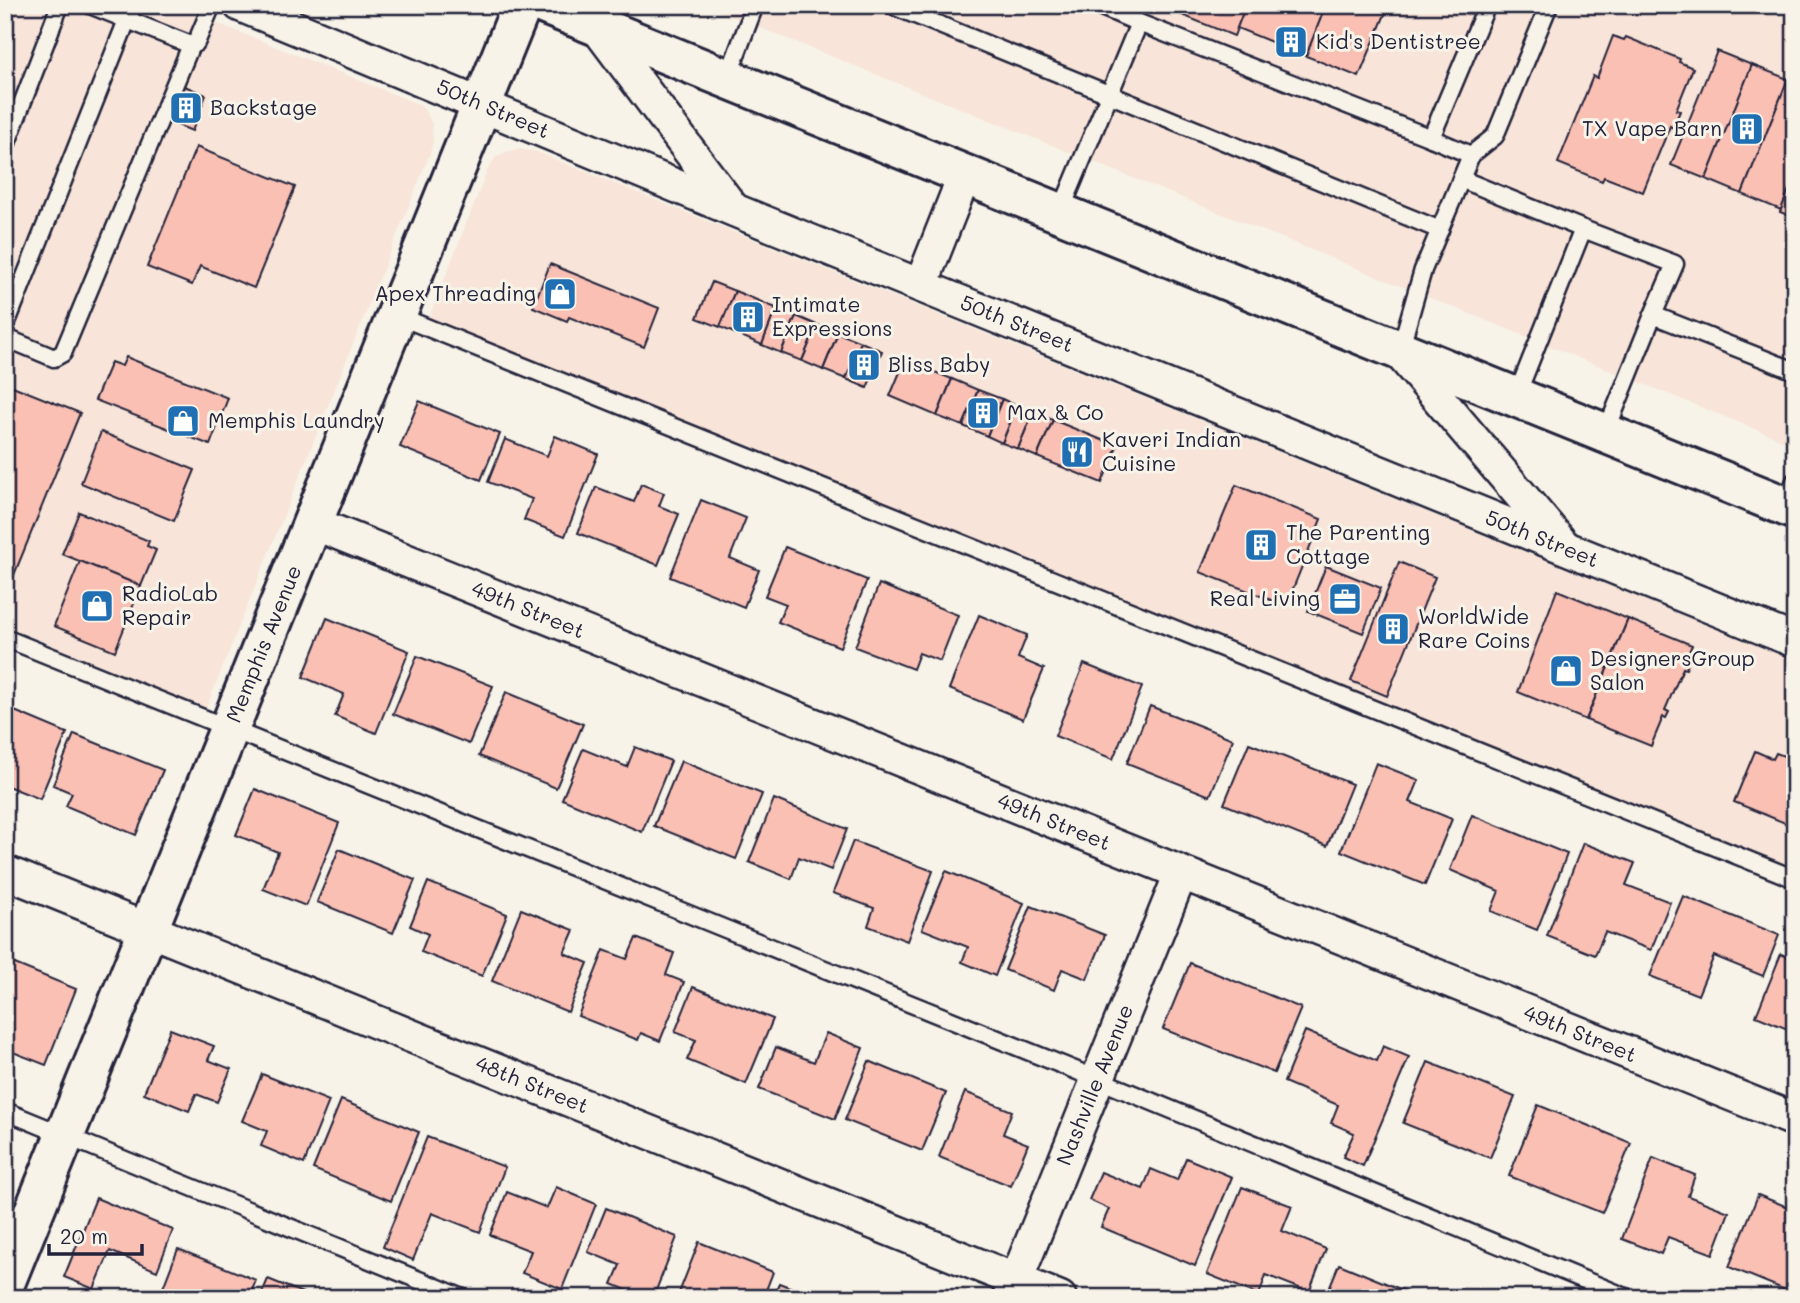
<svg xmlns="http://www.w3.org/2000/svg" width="1800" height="1303" font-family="Mali,sans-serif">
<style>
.built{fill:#f8e4d8}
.building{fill:#fbc0b4;stroke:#22223b;stroke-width:2}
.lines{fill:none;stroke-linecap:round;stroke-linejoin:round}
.lane-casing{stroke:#22223b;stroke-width:21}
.street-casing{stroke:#22223b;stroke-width:37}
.secondary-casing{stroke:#22223b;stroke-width:44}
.lane{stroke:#f7f3e8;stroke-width:16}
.street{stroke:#f7f3e8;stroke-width:32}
.secondary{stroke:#f7f3e8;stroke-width:38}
.labels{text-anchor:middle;stroke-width:6;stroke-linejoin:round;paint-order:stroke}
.poi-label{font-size:21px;fill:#22223b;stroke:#f7f3e8;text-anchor:start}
.street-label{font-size:21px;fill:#22223b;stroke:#f7f3e8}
</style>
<rect width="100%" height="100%" fill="#f7f3e8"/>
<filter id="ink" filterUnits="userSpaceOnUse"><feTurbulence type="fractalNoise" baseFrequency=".0143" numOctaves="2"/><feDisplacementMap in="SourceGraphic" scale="14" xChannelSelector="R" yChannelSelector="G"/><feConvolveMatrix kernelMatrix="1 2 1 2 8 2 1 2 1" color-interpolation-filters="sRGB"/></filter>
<g filter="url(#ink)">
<g class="built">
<path d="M5,5h167l246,99 6,5 8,15 1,18 -3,11 -224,555 -201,-82z"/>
<path d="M704,5h1053l38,15v425z"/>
<path d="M518,149l16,2 1261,510v210l-1366,-553 59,-149 8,-12 10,-5z"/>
</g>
<g class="building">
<path d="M1180,5h66l-12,31 -57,-23z"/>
<path d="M1246,5h80l-20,51 -69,-28z"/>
<path d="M1326,5h71l-2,5 -7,-3 -29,70 -53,-21z"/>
<path d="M1613,36l11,4 2,-3 54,22 -1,3 14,6 -17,42 4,1 -7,17 -3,-2 -27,66 -39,-15 -2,4 -44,-18 35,-87 4,2z"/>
<path d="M1717,51l35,14 -46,114 -35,-14z"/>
<path d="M1752,65l36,14 -46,115 -36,-15z"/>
<path d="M1788,79l7,3v93l-14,35 -39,-16z"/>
<path d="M180,84l26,11 -14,36 -27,-11z"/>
<path d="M196,147l99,40 -41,101 -54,-22 -8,19 -45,-18z"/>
<path d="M1795,175v43l-15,-6z"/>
<path d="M550,264l109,44 -15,39 -75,-30 -2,4 -34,-14z"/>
<path d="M712,282l23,9 -15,36 -23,-9z"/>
<path d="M735,291l41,17 -14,37 -42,-18z"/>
<path d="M776,308l20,8 -15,37 -19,-8z"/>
<path d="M796,316l21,9 -15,36 -21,-8z"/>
<path d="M817,325l21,8 -15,37 -21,-9z"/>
<path d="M838,333l23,9 -15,37 -23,-9z"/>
<path d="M861,342l21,9 -15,37 -21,-9z"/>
<path d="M126,357l102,41 -18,47 -115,-45 16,-38 11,4z"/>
<path d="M905,360l47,19 -15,37 -47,-20z"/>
<path d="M952,379l26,11 -15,36 -26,-10z"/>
<path d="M5,383l75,30 -75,184z"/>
<path d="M978,390l24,9 -15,37 -24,-10z"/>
<path d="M1002,399l15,7 -15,37 -15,-7z"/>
<path d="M419,401l81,33 -19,46 -81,-33z"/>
<path d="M1017,406l16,6 -15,37 -16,-6z"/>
<path d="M1033,412l20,8 -16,37 -19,-8z"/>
<path d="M1053,420l64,26 -15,37 -65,-26z"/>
<path d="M101,432l94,38 -21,51 -93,-38z"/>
<path d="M555,436l43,18 -33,82 -41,-16 8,-21 -44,-17 17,-43 42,17z"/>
<path d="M641,484l23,9 -5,13 20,8 -21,51 -80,-32 18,-46 38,15z"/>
<path d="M1236,485l85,34 -35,87 -86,-34z"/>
<path d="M701,500l45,18 -16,40 29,12 -15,37 -74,-30z"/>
<path d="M79,512l70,29 -2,5 9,4 -15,36 -79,-32z"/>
<path d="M785,547l82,33 -27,67 -62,-25 8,-18 -21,-8z"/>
<path d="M80,561l61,25 -26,65 -61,-25z"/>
<path d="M1399,562l36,15 -48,119 -36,-15z"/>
<path d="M1326,566l55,22 -18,45 -55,-22z"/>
<path d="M879,584l79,31 -18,46 -21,-8 -6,16 -58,-22z"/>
<path d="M1557,590l71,29 -42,101 -68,-28z"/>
<path d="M979,615l48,20 -9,23 26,11 -21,50 -74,-30z"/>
<path d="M327,618l82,33 -33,82 -41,-17 9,-22 -41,-17z"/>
<path d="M1628,619l64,26 -3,7 3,1 -6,16 -3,-1 -18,42 4,2 -3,6 -3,-1 -12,29 -65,-26z"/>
<path d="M417,656l76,30 -24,58 -76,-30z"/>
<path d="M1084,664l58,23 -29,72 -58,-23z"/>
<path d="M506,692l77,32 -27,64 -77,-32z"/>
<path d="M1150,706l83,33 -23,57 -83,-33z"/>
<path d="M5,707l62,26 -27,66 -35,-14z"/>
<path d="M74,734l89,36 -27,65 -70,-29 6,-13 -19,-8z"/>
<path d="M1249,743l103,41 -25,62 -103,-42z"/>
<path d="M635,747l36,14 -29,71 -80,-33 21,-50 44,18z"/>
<path d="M1755,751l18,8 3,-6 19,7v67l-61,-25z"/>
<path d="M681,761l81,33 -26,65 -82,-33z"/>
<path d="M1376,763l43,17 -9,22 42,17 -27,66 -84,-34z"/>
<path d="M255,789l84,34 -33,83 -43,-17 15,-37 -42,-17z"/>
<path d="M774,799l73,30 -16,41 -32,-13 -8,22 -42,-17z"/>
<path d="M1472,815l95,39 -30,76 -46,-19 8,-20 -49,-21z"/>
<path d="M853,841l80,30 -26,70 -39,-15 6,-18 -41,-15z"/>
<path d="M1583,843l52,20 -9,22 44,17 -19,48 -46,-18 -10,23 -48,-19z"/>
<path d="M339,849l76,31 -22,53 -76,-31z"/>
<path d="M946,871l78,32 -29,73 -33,-14 6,-15 -46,-18z"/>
<path d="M428,882l79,32 -25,62 -61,-24 7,-18 -18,-8z"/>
<path d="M1683,896l96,39 -16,41 -49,-20 -16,39 -48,-19z"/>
<path d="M1031,906l74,29 -18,44 -25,-10 -8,21 -49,-20z"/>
<path d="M521,909l53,21 -10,23 24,10 -20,49 -76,-31z"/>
<path d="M636,938l38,15 -8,22 18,7 -24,59 -19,-8 -3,7 -60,-24 26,-66 23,9z"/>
<path d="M1781,954l14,6v72l-39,-16z"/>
<path d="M5,960l71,29 -30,76 -41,-16 5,-16 -5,-2z"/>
<path d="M1190,963l111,45 -27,65 -111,-44z"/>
<path d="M693,987l80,32 -27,65 -59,-24 9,-20 -21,-8z"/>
<path d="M170,1029l44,17 -6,14 23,9 -14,33 -21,-8 -7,17 -45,-18z"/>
<path d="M1305,1031l72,30 6,-15 26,11 -46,109 -20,-9 11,-24 -23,-10 7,-18 -54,-23z"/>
<path d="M826,1033l37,15 -28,71 -76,-30 17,-42 38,15z"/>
<path d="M869,1061l77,32 -24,58 -77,-31z"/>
<path d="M1428,1062l87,35 -25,61 -87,-35z"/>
<path d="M262,1074l67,27 -25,63 -43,-18 6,-15 -25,-10z"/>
<path d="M965,1092l47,19 -9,23 25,10 -17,42 -72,-29z"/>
<path d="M341,1100l78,32 -28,69 -78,-32z"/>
<path d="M1538,1105l93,38 -29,70 -93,-37z"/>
<path d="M427,1137l78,30 -25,65 -48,-19 -19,47 -30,-13z"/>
<path d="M1186,1158l46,19 -37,89 -94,-39 8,-18 -20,-9 12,-28 42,17 8,-20 26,11z"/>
<path d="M1653,1158l42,17 -7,21 41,16 -16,42 -45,-17 -7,17 -39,-15z"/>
<path d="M556,1187l40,17 -34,85 -40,-16 9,-22 -41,-16 17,-43 40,16z"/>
<path d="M1242,1187l50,19 -10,25 44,18 -17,43 -43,-17 -7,20 -52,-21z"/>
<path d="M1758,1195l37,15v84l-66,-27z"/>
<path d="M96,1198l77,32 -16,41 -47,-20 -16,38 -30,-12z"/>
<path d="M606,1208l71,29 -24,61h-7l-34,-14 8,-19 -32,-13z"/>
<path d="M699,1242l74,30 -10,26h-32l-5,-3 -1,3h-48z"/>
<path d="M178,1249l78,31 -7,18h-90z"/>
<path d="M1339,1264l83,34h-97z"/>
<path d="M268,1279l47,19h-55z"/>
<path d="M779,1283l39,15h-45z"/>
</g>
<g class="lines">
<defs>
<g id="lane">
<path d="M90,5l101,40 5,-2 16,-38"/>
<path d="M891,5l549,225"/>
<path d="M1097,5l42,18"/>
<path d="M727,79l28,-74"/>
<path d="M1431,138l56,-133"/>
<path d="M5,148l55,-143"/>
<path d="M1471,155l24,-19 54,-131"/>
<path d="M1461,179l122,50"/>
<path d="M1060,213l79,-190 292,115 40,17 -48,115 -23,80"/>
<path d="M396,315l1399,564"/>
<path d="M5,327l128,-322"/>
<path d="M5,335l6,5 43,18 9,-5 128,-308"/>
<path d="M1516,397l67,-168 92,35 -22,51"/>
<path d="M1605,434l48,-119 142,56"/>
<path d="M1785,506l10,-25"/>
<path d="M5,638l1092,441 531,219"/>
<path d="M5,1111l458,187"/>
</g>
<g id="street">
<path d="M240,5l494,205 1061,431"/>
<path d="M595,25l138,184"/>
<path d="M921,285l44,-111"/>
<path d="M1399,352l165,194"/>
<path d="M313,523l1482,597"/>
<path d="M5,872l1055,426"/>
<path d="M1009,1298l172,-425"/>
</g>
<g id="secondary">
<path d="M545,5l1250,505"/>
<path d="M5,1283l517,-1278"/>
</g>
</defs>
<use href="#lane" class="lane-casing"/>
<use href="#street" class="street-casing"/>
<use href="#secondary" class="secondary-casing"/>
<use href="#lane" class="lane"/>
<use href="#street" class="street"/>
<use href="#secondary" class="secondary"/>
</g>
</g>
<defs>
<symbol id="building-square" viewBox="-11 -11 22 22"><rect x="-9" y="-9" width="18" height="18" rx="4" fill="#1f6fb2" stroke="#f7f3e8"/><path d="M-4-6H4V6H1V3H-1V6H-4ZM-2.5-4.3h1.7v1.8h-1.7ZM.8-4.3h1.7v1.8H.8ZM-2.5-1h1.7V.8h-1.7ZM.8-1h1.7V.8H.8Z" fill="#fff"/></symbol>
<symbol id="shop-square" viewBox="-11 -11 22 22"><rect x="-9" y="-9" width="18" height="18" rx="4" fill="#1f6fb2" stroke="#f7f3e8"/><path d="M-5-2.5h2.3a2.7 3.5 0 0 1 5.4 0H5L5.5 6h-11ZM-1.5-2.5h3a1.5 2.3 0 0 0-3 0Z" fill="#fff"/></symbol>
<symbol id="restaurant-square" viewBox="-11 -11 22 22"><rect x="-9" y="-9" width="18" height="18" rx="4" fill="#1f6fb2" stroke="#f7f3e8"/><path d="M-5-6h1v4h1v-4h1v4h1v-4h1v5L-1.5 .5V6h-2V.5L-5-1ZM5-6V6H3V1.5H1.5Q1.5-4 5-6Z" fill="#fff"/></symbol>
<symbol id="office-square" viewBox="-11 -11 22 22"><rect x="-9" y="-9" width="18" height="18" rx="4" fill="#1f6fb2" stroke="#f7f3e8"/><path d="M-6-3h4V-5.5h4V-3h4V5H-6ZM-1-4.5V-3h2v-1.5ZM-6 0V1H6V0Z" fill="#fff"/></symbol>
</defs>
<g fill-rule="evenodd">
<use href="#building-square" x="1272" y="23" width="38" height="38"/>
<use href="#building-square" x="167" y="89" width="38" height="38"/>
<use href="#building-square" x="1728" y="110" width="38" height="38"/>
<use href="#shop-square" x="541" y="275" width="38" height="38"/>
<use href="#building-square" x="729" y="298" width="38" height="38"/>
<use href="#building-square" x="845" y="346" width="38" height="38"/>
<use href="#building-square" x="964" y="394" width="38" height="38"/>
<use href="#shop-square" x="164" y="402" width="38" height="38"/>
<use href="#restaurant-square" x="1058" y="433" width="38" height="38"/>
<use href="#building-square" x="1242" y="526" width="38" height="38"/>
<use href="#office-square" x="1326" y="580" width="38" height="38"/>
<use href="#shop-square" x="78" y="587" width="38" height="38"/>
<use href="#building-square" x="1374" y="610" width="38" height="38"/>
<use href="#shop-square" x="1547" y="652" width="38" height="38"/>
</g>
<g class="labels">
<g class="poi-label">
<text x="1316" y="49">Kid's Dentistree</text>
<text x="210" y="115">Backstage</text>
<text x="1722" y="136" text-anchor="end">TX Vape Barn</text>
<text x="536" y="301" text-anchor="end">Apex Threading</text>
<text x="772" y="312">Intimate<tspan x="772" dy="24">Expressions</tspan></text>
<text x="888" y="372">Bliss Baby</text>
<text x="1007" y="420">Max &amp; Co</text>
<text x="208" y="428">Memphis Laundry</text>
<text x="1102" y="447">Kaveri Indian<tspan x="1102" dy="24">Cuisine</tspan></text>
<text x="1286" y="540">The Parenting<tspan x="1286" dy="24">Cottage</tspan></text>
<text x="122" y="601">RadioLab<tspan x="122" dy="24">Repair</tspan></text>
<text x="1320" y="606" text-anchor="end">Real Living</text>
<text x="1418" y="624">WorldWide<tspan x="1418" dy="24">Rare Coins</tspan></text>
<text x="1590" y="666">DesignersGroup<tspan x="1590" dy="24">Salon</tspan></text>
</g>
<g class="street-label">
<text transform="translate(493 109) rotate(23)" y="7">50th Street</text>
<text transform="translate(1017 324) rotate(22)" y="7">50th Street</text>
<text transform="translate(1542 539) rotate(22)" y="7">50th Street</text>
<text transform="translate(528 610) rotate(22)" y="7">49th Street</text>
<text transform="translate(264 644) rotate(-68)" y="7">Memphis Avenue</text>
<text transform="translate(1054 822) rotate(22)" y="7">49th Street</text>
<text transform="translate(1580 1034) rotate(22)" y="7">49th Street</text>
<text transform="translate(532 1085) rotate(22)" y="7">48th Street</text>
<text transform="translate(1095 1085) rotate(-68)" y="7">Nashville Avenue</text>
</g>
</g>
<rect width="1800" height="1303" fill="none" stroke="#f7f3e8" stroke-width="28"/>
<rect x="14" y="14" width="1772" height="1275" fill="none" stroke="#22223b" stroke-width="2.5" filter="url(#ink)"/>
<path d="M49 1244v10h93v-10" fill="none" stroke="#22223b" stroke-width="3.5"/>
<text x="60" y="1244" font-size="21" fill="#22223b" stroke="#f7f3e8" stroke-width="5" paint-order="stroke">20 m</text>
</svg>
